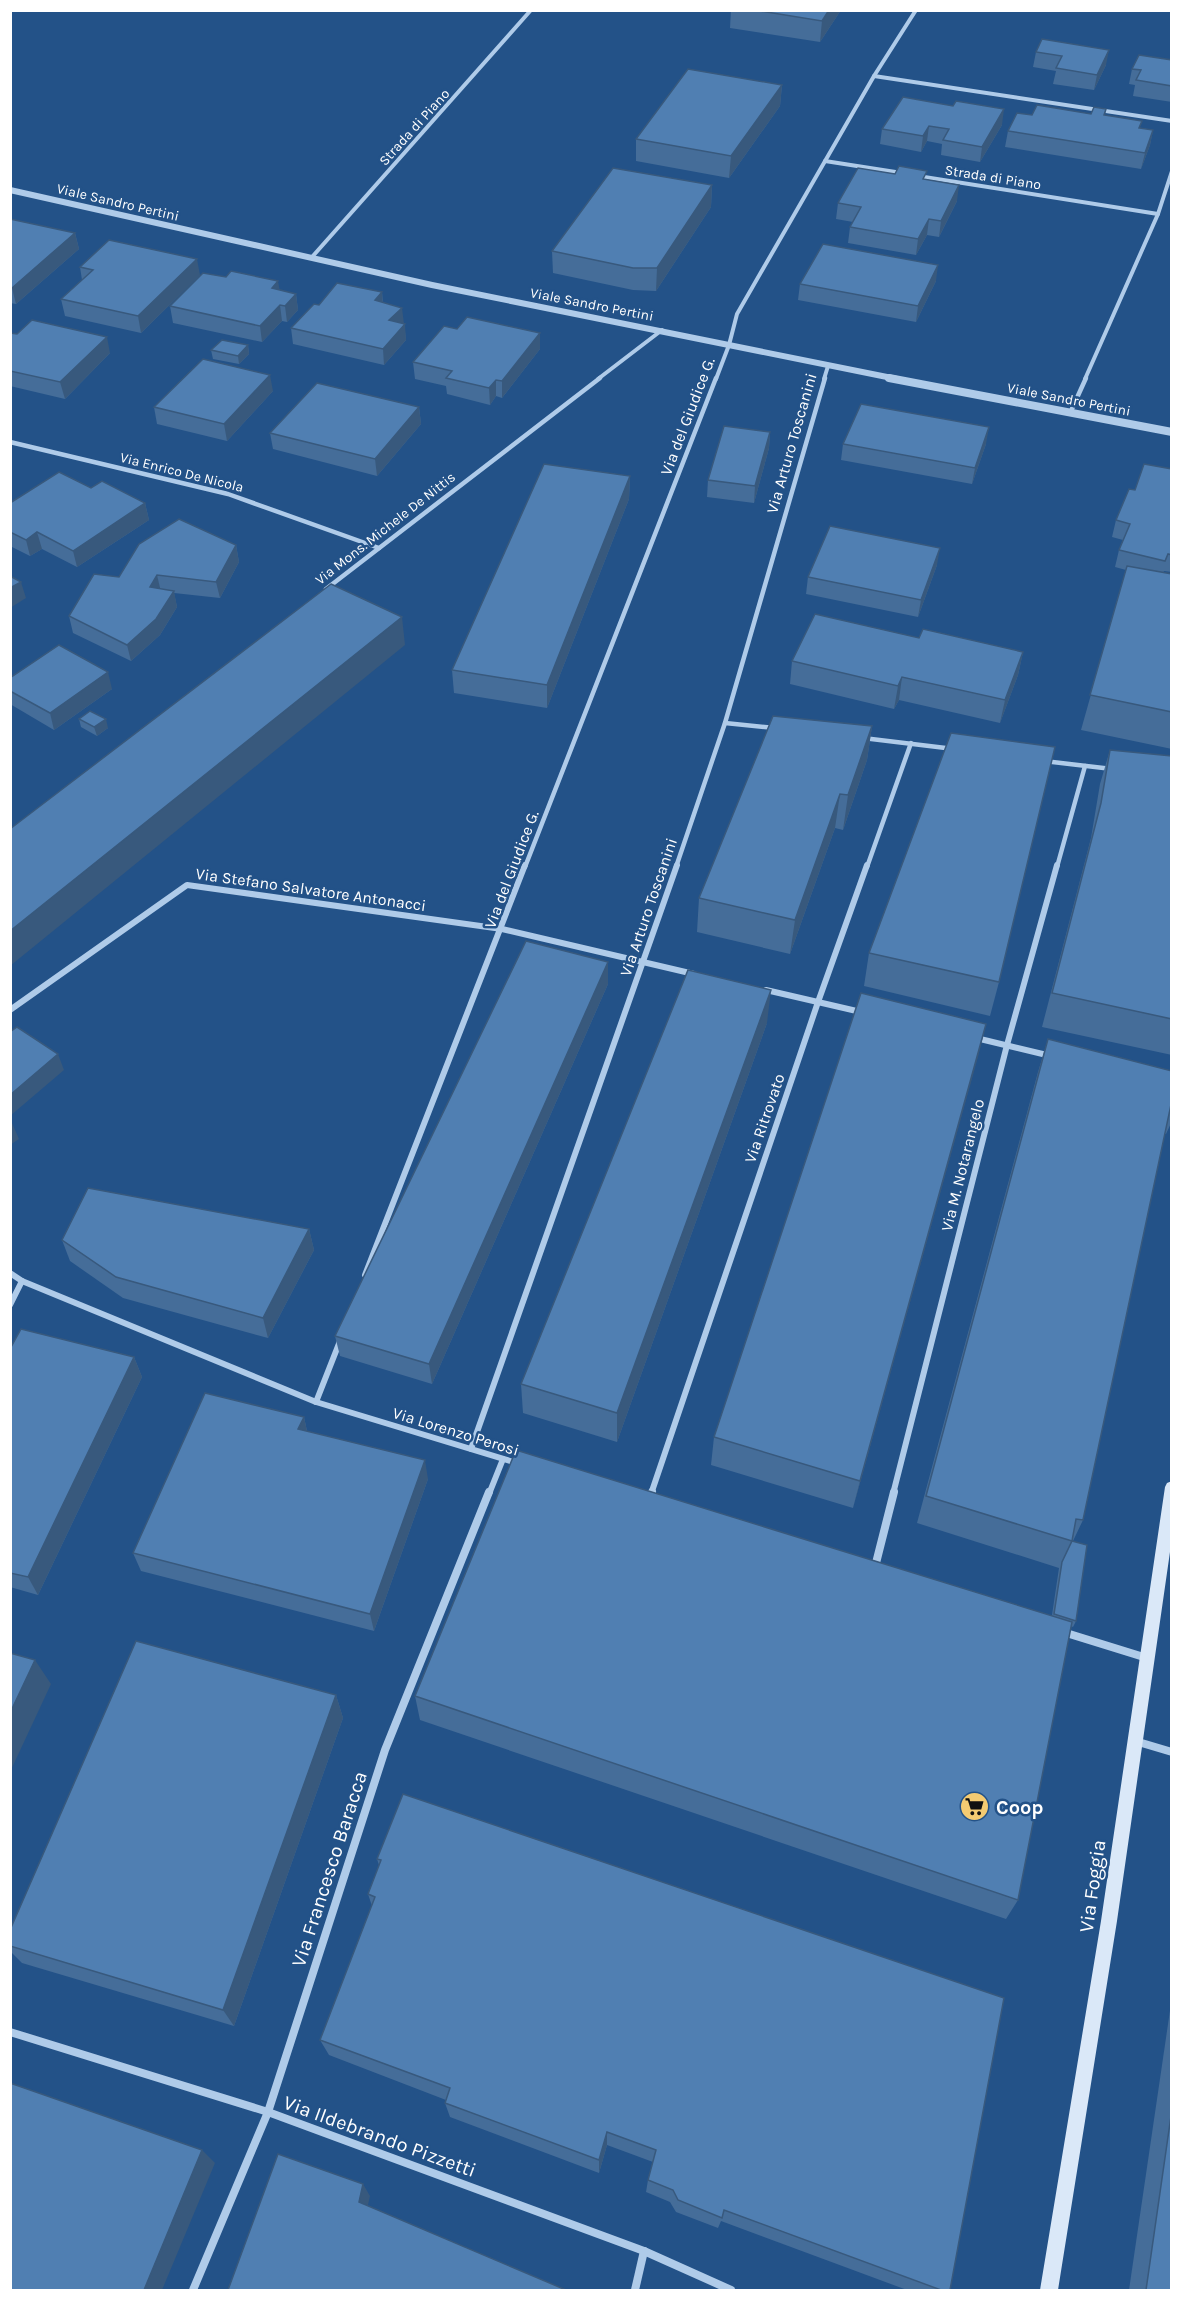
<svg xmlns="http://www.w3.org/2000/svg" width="1182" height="2301" font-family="Karla,sans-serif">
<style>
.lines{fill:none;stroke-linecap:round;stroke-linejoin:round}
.minor-far3{stroke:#afcbe9;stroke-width:4}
.minor-far2{stroke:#afcbe9;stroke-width:4.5}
.minor-far1{stroke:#afcbe9;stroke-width:6}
.minor{stroke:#afcbe9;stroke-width:8}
.tertiary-far1{stroke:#afcbe9;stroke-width:6}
.tertiary{stroke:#afcbe9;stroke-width:8}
.secondary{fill:#dae8f8;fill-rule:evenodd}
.wall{fill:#456d99}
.shaded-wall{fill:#38597d}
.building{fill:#507fb2;stroke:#38597d;stroke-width:1.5}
.labels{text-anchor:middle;stroke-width:5;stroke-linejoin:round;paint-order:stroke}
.far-street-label{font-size:14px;fill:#fff;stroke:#235288}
.street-label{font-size:16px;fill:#fff;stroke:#235288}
.near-poi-label{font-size:20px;font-weight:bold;fill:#fff;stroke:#235288;text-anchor:start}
.near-street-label{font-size:20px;fill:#fff;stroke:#235288}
</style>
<rect width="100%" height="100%" fill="#235288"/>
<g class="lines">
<g class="minor-far3">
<path d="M874,76l298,45"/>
<path d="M825,161l77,12"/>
<path d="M918,176l240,38"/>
<path d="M312,257l219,-247"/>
<path d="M598,379l64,-49"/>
<path d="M716,379l13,-34 8,-31 137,-238 42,-66"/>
<path d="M824,379l4,-13"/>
<path d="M1085,379l73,-165 14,-43"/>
</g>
<g class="minor-far2">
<path d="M1071,411l15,-33"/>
<path d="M10,442l218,52 151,54"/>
<path d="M326,589l274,-211"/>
<path d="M725,723l50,5"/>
<path d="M863,738l91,11"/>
<path d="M1044,761l68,8"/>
<path d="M525,867l191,-489"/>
<path d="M676,867l49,-144 100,-345"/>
<path d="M867,867l44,-124"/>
<path d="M1057,867l28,-101"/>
</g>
<g class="minor-far1">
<path d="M766,990l95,22"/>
<path d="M10,1010l177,-125 315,44 192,45"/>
<path d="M976,1038l75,18"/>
<path d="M10,1273l12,8 294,121 201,61"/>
<path d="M365,1275l160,-410"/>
<path d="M10,1305l12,-24"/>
<path d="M316,1402l24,-61"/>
<path d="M471,1449l206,-584"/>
<path d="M489,1494l14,-35"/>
<path d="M651,1494l167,-492 49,-137"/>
<path d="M893,1494l114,-449 50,-180"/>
</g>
<g class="minor">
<path d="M650,1497l2,-5"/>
<path d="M875,1567l19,-75"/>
<path d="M1063,1632l84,26"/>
<path d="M1135,1741l37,11"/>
<path d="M10,2032l258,80 376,139 87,39"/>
<path d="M193,2290l75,-178 117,-362 104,-258"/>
<path d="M635,2290l9,-39"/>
</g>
<path class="tertiary-far1" d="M10,190l422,95 465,94"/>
<path class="tertiary" d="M889,378l283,54"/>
<path class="secondary" d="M1172,1481v57l-55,383 -59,369h-18l61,-369 64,-434 2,-4z"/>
</g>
<g class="wall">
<path d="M731,10h110l-21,32 -90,-14z"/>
<path d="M1042,39l64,26 -12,25 -41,-6 3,-13 -23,-4 3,-15z"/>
<path d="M1172,60v42l-39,-6 2,-11 -6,-1 3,-15z"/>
<path d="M782,85l-2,21 -51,72 -93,-17v-22z"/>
<path d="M903,97l99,28 -22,37 -39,-7 1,-11 -15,-3 -6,11 -41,-8 2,-15z"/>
<path d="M1106,109l-1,6 36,13 12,2 -3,15 -9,24 -136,-22 3,-16 24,-16 59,-1z"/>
<path d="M926,179l31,22 -18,36 -12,-2 -11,20 -68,-12 2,-16 3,-5 -17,-3 2,-16z"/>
<path d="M712,185l-1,22 -55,84 -23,-1 -80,-17 -1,-22z"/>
<path d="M10,219l65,14 4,16 -63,55 -6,-1z"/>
<path d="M80,267l120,8 -59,58 -76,-17 -4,-17 21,-19z"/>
<path d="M936,281l-20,41 -118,-22 2,-16z"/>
<path d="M280,290l16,4 2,16 -11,12 -5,-1 -20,21 -89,-19 -3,-17z"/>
<path d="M382,292l1,11 21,20 2,17 -22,25 -91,-21 -2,-16 28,-23z"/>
<path d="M457,329l83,4v16l-38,49 -6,-2 -6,9 -43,-11 -1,-8 -31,-7 -2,-17z"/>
<path d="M10,333l100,20 -45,46 -55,-13z"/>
<path d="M248,345l1,9 -10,10 -26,-5 -2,-9z"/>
<path d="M273,391l-46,50 -70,-17 -3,-17z"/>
<path d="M419,407l2,17 -44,52 -104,-27 -3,-16z"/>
<path d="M770,432l-1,16 -15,55 -47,-6 1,-17z"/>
<path d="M843,444h143l-14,40 -131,-24z"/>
<path d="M1172,469v103l-8,-1 -1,2 9,1v175l-91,-19 45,-160 -11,-3 4,-17 4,-10 -11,-3 4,-17 19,-30z"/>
<path d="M630,476l-1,23 -82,209 -93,-15 -2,-23z"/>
<path d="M91,488l54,15 4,17 -72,47 -35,-18 -12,7 -20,-10v-43z"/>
<path d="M236,545l3,17 -19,36 -46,-5 3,14 -17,28 -29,26 -58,-28 -4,-17 50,-39z"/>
<path d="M937,565l-19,52 -112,-23 2,-17z"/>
<path d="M919,638l104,14 -5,23 -18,48 -101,-23 -5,9 -104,-25 2,-23z"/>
<path d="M10,678l102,11 -58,41 -44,-26z"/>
<path d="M79,719l29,9 -11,8 -16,-9z"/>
<path d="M872,726l-5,34 -24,70 -8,-2 -45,126 -93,-22 2,-34z"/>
<path d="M1110,750l62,6v299l-130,-28 49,-189 9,-54z"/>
<path d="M869,953l130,29 -9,34 -126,-30z"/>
<path d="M608,962v22l-176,400 -92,-28 -5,-20z"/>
<path d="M767,1023l-150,419 -94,-29 -2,-29z"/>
<path d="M986,1024l-133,484 -142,-43 3,-28z"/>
<path d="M1048,1039l124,32v50l-6,13h-2l-81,386 -10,21 3,80 -3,6 -2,-1 -53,274 -12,19 -586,-199 -5,-24 637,-81 7,-47 -142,-45 121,-451z"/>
<path d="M309,1229l5,21 -46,88 -145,-40 -53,-37 -8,-21z"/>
<path d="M10,1349l124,8 8,20 -104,218 -28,-8z"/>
<path d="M304,1417l3,14 121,48 -54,152 -233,-60 -8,-18z"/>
<path d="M336,1695l7,23 -109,308 -212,-63 -12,-12v-21z"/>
<path d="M403,1794l538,496h-34l-186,-69 -3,7 -42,-16 -6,-10 -24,-10 2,-12 5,-18 -46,-17 -8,28 -149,-56 -5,-14 1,-3 -117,-45 -9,-15 52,-134 -4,-12 11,-29 -2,-6z"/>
<path d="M1172,1997v293h-43z"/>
</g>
<g class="shaded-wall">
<path d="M829,10h12l-21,32 2,-21z"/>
<path d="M1109,50l-3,15 -12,25 3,-15z"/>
<path d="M782,85l-2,21 -51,72 2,-22z"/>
<path d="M1004,109l-2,16 -22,37 2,-15z"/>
<path d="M929,126l-2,15 -6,11 2,-16z"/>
<path d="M1153,130l-3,15 -9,24 4,-16z"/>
<path d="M712,185l-1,22 -55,84 1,-23z"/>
<path d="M959,185l-2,16 -18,36 2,-16z"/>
<path d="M929,219l-2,16 -11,20 2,-16z"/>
<path d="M75,233l4,16 -63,55 -4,-16z"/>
<path d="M197,259l3,16 -59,58 -3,-17z"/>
<path d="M938,265l-2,16 -20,41 2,-16z"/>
<path d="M278,281l3,16 -9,-9z"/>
<path d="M382,292l1,16 -8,-8z"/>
<path d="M296,294l2,16 -11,12 -2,-16z"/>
<path d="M280,305l2,16 -20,21 -2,-16z"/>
<path d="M402,308l2,16 -15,-4z"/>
<path d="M405,324l1,16 -22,25 -1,-16z"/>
<path d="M540,333v16l-38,49v-17z"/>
<path d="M107,337l3,16 -45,46 -5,-17z"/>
<path d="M248,345l1,9 -10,10 -1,-8z"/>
<path d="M270,375l3,16 -46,50 -3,-17z"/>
<path d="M496,380v16l-6,9 -1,-17z"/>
<path d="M419,407l2,17 -44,52 -2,-17z"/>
<path d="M989,427l-3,17 -14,40 3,-16z"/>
<path d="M770,432l-1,16 -15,55 1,-17z"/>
<path d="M630,476l-1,23 -82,209v-23z"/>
<path d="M145,503l4,17 -72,47 -4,-16z"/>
<path d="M37,532l5,17 -12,7 -4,-16z"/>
<path d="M236,545l3,17 -19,36 -4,-16z"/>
<path d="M940,548l-3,17 -19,52 3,-17z"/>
<path d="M157,575l4,17 -11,-5z"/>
<path d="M21,582l5,16 -16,10v-20z"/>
<path d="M174,591l3,16 -17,28 -29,26 -4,-16z"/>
<path d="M402,617l3,28 -395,321v-35z"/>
<path d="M1023,652l-5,23 -18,48 5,-23z"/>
<path d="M108,672l4,17 -58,41 -4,-17z"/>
<path d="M902,677l-3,23 -5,9 4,-23z"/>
<path d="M106,719l2,9 -11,8 -3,-9z"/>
<path d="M872,726l-5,34 -24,70 5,-35z"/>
<path d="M840,794l-5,34 -45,126 5,-34z"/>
<path d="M608,962v22l-176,400 -3,-20z"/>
<path d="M771,990l-4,33 -150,419v-29z"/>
<path d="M986,1024l-8,33 -125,451 7,-27z"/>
<path d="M58,1054l6,16 -54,46v-21z"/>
<path d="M12,1123l7,16 -9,6v-20z"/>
<path d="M309,1229l5,21 -46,88 -5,-20z"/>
<path d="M134,1357l8,20 -104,218 -10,-18z"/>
<path d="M304,1417l4,19 -10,-7z"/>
<path d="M425,1460l3,19 -54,152 -4,-17z"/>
<path d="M35,1660l16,24 -41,88v-59z"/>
<path d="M336,1695l7,23 -109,308 -11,-16z"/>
<path d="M607,2132v13l-8,28v-13z"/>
<path d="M202,2150l13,13 -53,127h-18z"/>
<path d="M363,2184l7,12 -4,18 -7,-12z"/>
</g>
<g class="building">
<path d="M754,10h75l-7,11z"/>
<path d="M1042,39l67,11 -12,25 -41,-7 6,-12 -26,-4z"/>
<path d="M1139,55l33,5v26l-36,-6 5,-10 -9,-1z"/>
<path d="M688,69l94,16 -51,71 -95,-17z"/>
<path d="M903,97l50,9 3,-5 48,8 -22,38 -39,-7 6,-11 -20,-3 -6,10 -41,-7z"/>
<path d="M1037,105l54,9 3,-7 12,2 -2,6 38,6 -3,7 14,2 -8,23 -137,-22 9,-18 15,2z"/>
<path d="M899,166l28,5 -4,8 36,6 -18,36 -12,-2 -11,20 -68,-12 11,-20 -23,-4 20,-35 37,6z"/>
<path d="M613,168l99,17 -55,83h-24l-81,-17z"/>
<path d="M10,219l65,14 -63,55h-2z"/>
<path d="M109,240l88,19 -59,57 -77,-17 32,-29 -13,-3z"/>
<path d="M823,244l115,21 -20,41 -118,-22z"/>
<path d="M231,271l47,10 -6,7 24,6 -11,12 -5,-1 -20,21 -90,-20 33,-33 23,4z"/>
<path d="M337,283l45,9 -7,8 27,8 -13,12 16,4 -22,25 -92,-21 23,-24 5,1z"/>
<path d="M467,317l73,16 -38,48 -6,-1 -7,8 -43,-10 6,-7 -39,-9 31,-36 13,3z"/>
<path d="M32,320l75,17 -47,45 -50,-11v-38l7,1z"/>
<path d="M222,340l26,5 -10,11 -27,-6z"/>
<path d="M203,359l67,16 -46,49 -70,-17z"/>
<path d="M317,383l102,24 -44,52 -105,-26z"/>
<path d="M861,404l128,23 -14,41 -132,-24z"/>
<path d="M724,426l46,6 -15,54 -47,-6z"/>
<path d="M544,464l86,12 -83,209 -95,-15z"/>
<path d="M1144,464l28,5v86l-4,-1 -3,7 -46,-11 11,-26 -14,-4 13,-31 6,1z"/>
<path d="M59,472l32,16 11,-7 43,22 -72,48 -36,-19 -11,8 -16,-8v-29z"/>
<path d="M179,519l57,26 -20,37 -59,-7 -7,12 24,4 -18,28 -29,26 -58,-29 25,-42 25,3 20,-33z"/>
<path d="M830,526l110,22 -19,52 -113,-23z"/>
<path d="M1127,566l45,8v138l-82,-17z"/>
<path d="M10,576l11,6 -11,6z"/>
<path d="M331,584l71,33 -392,314v-102z"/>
<path d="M815,614l104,24 4,-9 100,23 -18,48 -103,-23 -4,9 -106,-25z"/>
<path d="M59,645l49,27 -58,41 -40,-22v-13z"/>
<path d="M90,711l16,8 -12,8 -15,-8z"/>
<path d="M773,716l99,10 -24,69 -8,-1 -45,126 -96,-22z"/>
<path d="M951,733l104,14 -56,235 -130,-29z"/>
<path d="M1110,750l62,6v263l-120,-26 49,-190z"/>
<path d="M526,941l82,21 -179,402 -94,-28z"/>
<path d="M688,970l83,20 -154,423 -96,-29z"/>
<path d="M861,993l125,31 -126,457 -146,-44z"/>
<path d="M17,1027l41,27 -48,41v-63z"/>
<path d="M1048,1039l124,32v29l-89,420 -7,-1 -4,22 -146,-45z"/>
<path d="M88,1188l221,41 -46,89 -147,-41 -54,-37z"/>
<path d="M21,1329l113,28 -106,220 -18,-4v-224z"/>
<path d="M205,1393l99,24 -6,12 127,31 -55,154 -237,-61z"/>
<path d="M516,1450l556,172 -54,278 -603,-204z"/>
<path d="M1072,1541l15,4 -11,76 -22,-7 8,-52z"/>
<path d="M136,1641l200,54 -113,315 -213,-64v-16z"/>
<path d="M10,1653l25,7 -25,53z"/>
<path d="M403,1794l601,204 -54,292h-9l-217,-80 -2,8 -44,-18 -5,-10 -25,-10 8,-30 -49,-18 -8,28 -154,-57 5,-15 -130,-48 55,-143 -7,-3 13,-34 -4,-1z"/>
<path d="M10,2083l192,67 -58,140h-134z"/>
<path d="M1172,2109v181h-26z"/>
<path d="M278,2154l85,30 -4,18 207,88h-338z"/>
</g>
<defs>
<symbol id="supermarket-disc" viewBox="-11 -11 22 22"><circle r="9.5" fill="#f4cb72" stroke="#235288"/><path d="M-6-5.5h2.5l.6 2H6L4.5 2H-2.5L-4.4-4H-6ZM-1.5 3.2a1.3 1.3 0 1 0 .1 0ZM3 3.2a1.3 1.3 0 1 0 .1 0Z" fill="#111"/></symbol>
</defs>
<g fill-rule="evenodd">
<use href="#supermarket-disc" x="958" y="1790" width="33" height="33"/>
</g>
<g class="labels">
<g class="far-street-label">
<text transform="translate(414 127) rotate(-48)" y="5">Strada di Piano</text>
<text transform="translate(993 177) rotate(9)" y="5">Strada di Piano</text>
<text transform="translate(118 202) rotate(13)" y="5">Viale Sandro Pertini</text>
<text transform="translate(592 304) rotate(11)" y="5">Viale Sandro Pertini</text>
<text transform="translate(1069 399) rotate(11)" y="5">Viale Sandro Pertini</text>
<text transform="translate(182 472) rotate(14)" y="5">Via Enrico De Nicola</text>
<text transform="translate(385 528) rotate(-38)" y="5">Via Mons. Michele De Nittis</text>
</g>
<g class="street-label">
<text transform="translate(687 416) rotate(-69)" y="6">Via del Giudice G.</text>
<text transform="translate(791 443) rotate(-74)" y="6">Via Arturo Toscanini</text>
<text transform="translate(511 869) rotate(-69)" y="6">Via del Giudice G.</text>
<text transform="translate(311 889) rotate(8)" y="6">Via Stefano Salvatore Antonacci</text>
<text transform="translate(648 907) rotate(-71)" y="6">Via Arturo Toscanini</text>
<text transform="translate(764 1118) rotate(-71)" y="6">Via Ritrovato</text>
<text transform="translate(962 1165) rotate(-76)" y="6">Via M. Notarangelo</text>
<text transform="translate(456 1431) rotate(17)" y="6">Via Lorenzo Perosi</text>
</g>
<g class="near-poi-label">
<text x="996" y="1814">Coop</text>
</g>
<g class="near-street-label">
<text transform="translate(329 1869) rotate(-72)" y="7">Via Francesco Baracca</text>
<text transform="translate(1092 1886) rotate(-82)" y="7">Via Foggia</text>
<text transform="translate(380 2136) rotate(20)" y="7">Via Ildebrando Pizzetti</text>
</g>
</g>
<rect width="1182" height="2301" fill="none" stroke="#ffffff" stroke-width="24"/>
</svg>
